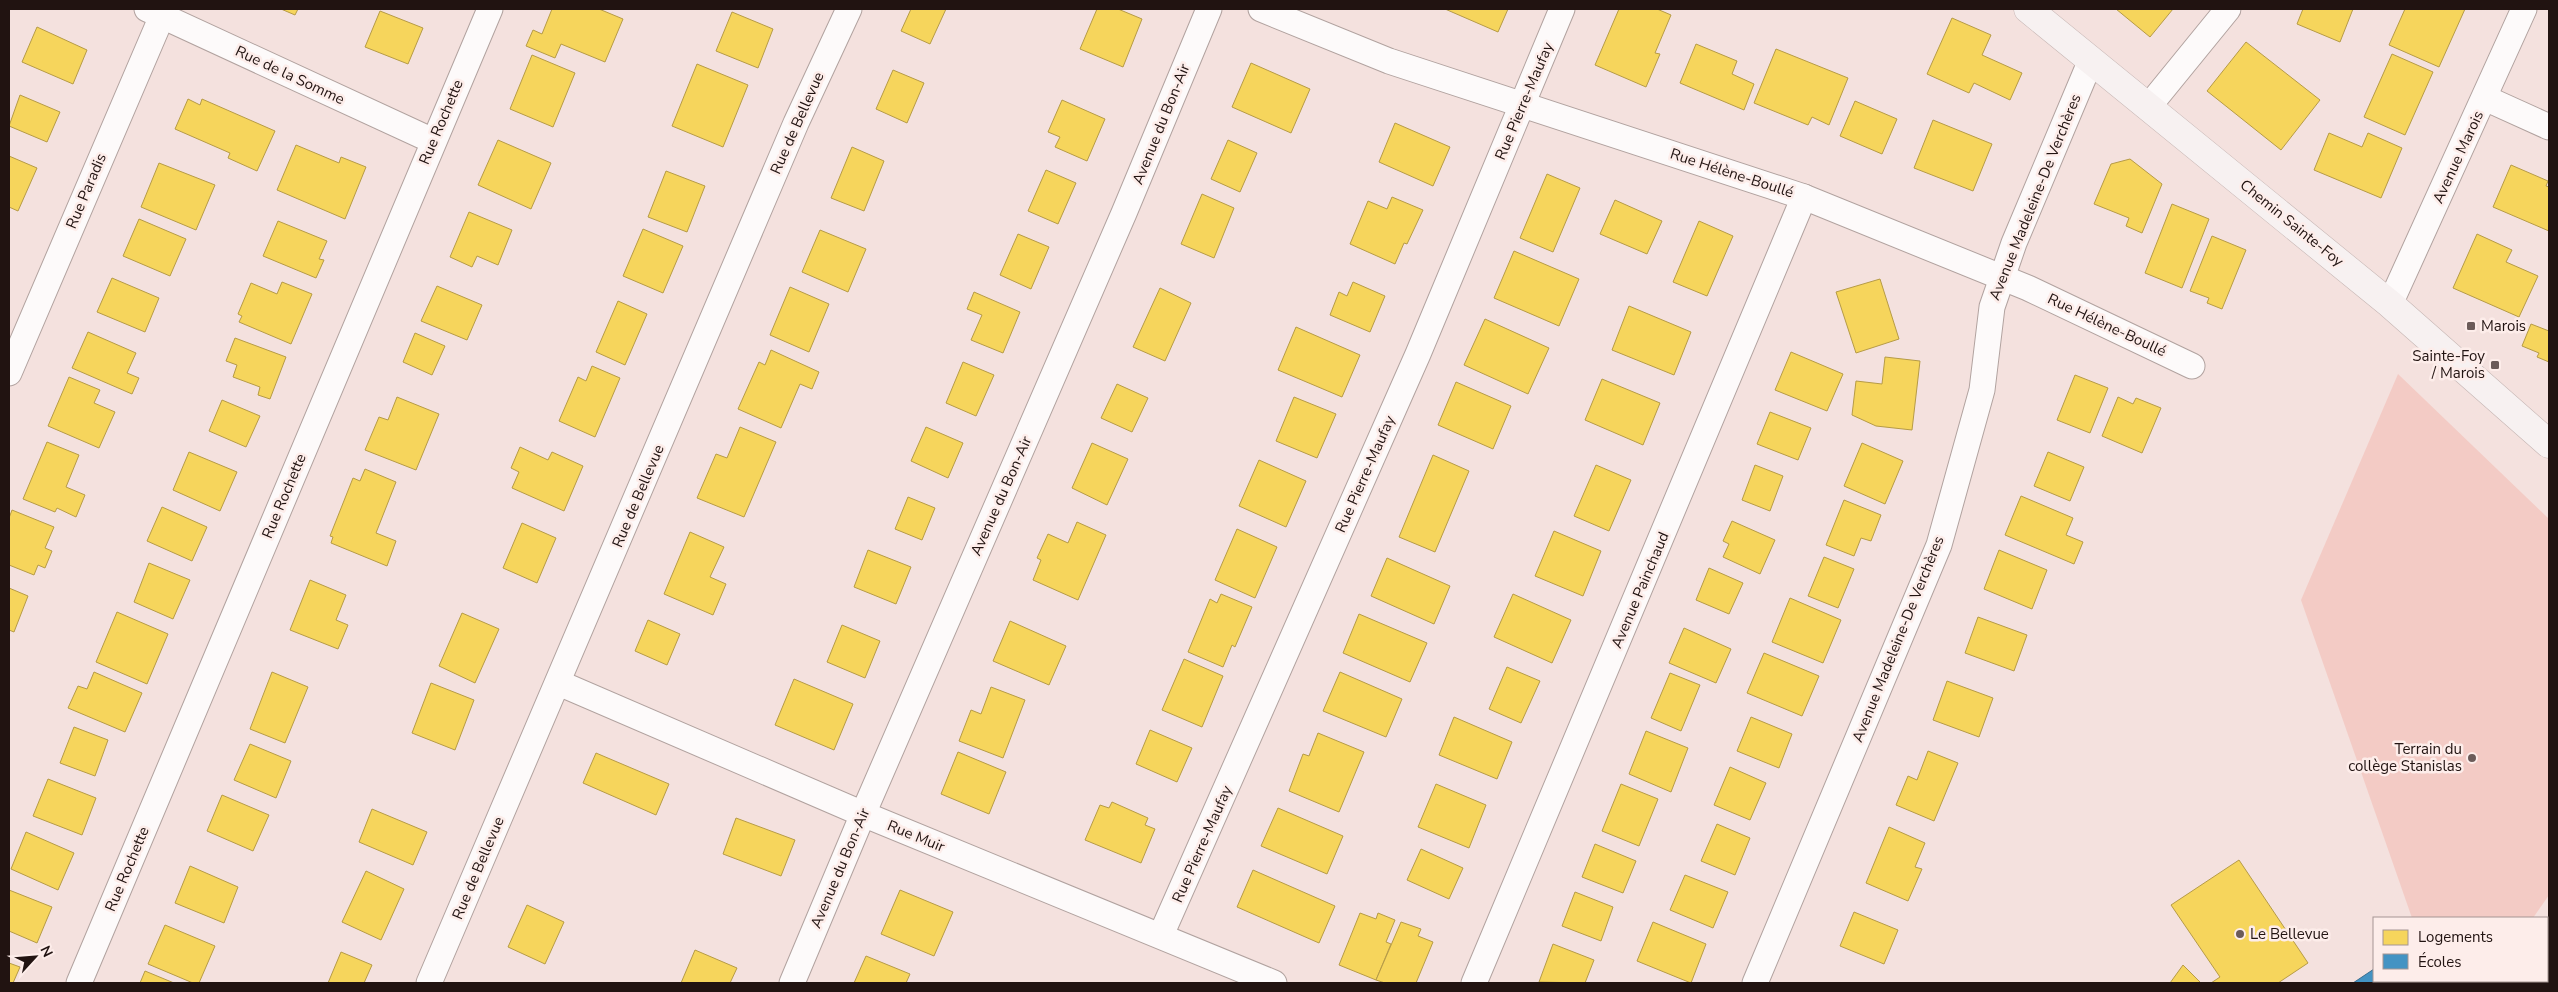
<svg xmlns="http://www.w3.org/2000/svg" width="2558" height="992" font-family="'Nunito Sans',sans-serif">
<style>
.green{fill:#f3cbc5}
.homes{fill:#f6d55c;stroke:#b69b46}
.schools{fill:#4393c3;stroke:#396d8e}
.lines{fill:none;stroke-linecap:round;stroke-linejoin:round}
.minor-casing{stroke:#b1a29f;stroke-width:27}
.major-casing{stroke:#c5b5b3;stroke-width:29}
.minor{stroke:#fdfafa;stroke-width:25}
.major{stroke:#f7f1f1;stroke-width:28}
.poi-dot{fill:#6b5b59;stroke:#fdedea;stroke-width:2}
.labels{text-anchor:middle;stroke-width:5;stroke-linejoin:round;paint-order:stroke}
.street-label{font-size:15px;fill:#211311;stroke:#fdedea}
.poi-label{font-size:15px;fill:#211311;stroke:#fdedea;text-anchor:start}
</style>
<rect width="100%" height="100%" fill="#f4e1de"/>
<path class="green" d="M2398,374l151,145v376l-16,23h-121l-111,-318z"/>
<g class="homes">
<path d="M281,9h17l-3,6z"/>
<path d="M552,9h47l24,10 -18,43 -44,-18 -6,14 -29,-12 7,-16 9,4z"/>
<path d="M911,9h35l-16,35 -29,-13z"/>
<path d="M1097,9h21l24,10 -19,48 -43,-18z"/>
<path d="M1445,9h63l-10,23z"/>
<path d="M1619,9h38l14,6 -16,38 5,1 -14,33 -51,-22z"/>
<path d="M2116,9h57l-23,28z"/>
<path d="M2303,9h50l-13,33 -43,-18z"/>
<path d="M2405,9h60l-26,58 -50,-22z"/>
<path d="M380,11l43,17 -15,36 -43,-17z"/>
<path d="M732,12l41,17 -15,39 -42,-17z"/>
<path d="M1952,18l39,17 -9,20 40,18 -12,27 -36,-17 -5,10 -42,-19z"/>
<path d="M37,27l50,23 -14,34 -51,-22z"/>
<path d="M2246,42l74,58 -39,50 -74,-59z"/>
<path d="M1696,44l41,17 -5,13 22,10 -10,26 -64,-27z"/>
<path d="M1776,49l72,29 -19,47 -17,-8 -4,8 -54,-22z"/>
<path d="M2392,54l41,18 -28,63 -41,-18z"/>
<path d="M532,55l43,18 -22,54 -43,-18z"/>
<path d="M1251,63l59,26 -19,44 -59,-26z"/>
<path d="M697,64l51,21 -25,62 -51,-21z"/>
<path d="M893,70l31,13 -17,40 -31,-14z"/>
<path d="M20,95l40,17 -13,30 -38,-16z"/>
<path d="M188,99l12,6 2,-6 73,32 -18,40 -29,-13 2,-5 -55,-24z"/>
<path d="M1062,100l43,19 -18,42 -32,-14 5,-10 -12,-5z"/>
<path d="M1855,101l42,18 -15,35 -42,-18z"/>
<path d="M1933,120l59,24 -19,47 -59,-23z"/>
<path d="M1395,123l55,24 -17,39 -54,-24z"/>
<path d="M2329,133l33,14 6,-14 34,15 -21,50 -67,-28z"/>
<path d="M498,140l53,23 -20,46 -53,-24z"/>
<path d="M1228,140l29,13 -17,39 -29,-13z"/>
<path d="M296,145l43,18 2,-6 25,10 -21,52 -68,-29z"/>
<path d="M852,147l32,14 -20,50 -33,-13z"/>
<path d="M9,156l28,12 -19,43 -9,-4z"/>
<path d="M2130,159l32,25 -20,49 -16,-7 3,-8 -35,-14 17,-40z"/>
<path d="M159,163l56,22 -19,45 -55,-23z"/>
<path d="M2511,165l37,16 -2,5 3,1v44l-56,-24z"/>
<path d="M1046,170l30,13 -18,41 -30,-13z"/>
<path d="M666,171l39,15 -18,46 -39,-15z"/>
<path d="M1547,174l33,14 -27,64 -33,-14z"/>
<path d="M1202,194l32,14 -20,50 -33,-14z"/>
<path d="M1392,197l31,13 -16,34 -3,-1 -9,21 -45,-20 18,-43 19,8z"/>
<path d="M1615,200l47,21 -15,33 -47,-20z"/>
<path d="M2172,204l37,15 -27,69 -37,-15z"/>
<path d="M469,212l43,18 -14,35 -21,-9 -5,11 -22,-10z"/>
<path d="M139,219l47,20 -16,37 -47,-20z"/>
<path d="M278,221l49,20 -8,18 5,1 -8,18 -53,-22z"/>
<path d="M1699,221l34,15 -26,60 -34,-14z"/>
<path d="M643,229l40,17 -20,47 -40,-17z"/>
<path d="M820,230l46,19 -18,43 -46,-20z"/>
<path d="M1018,234l31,13 -18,42 -31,-14z"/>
<path d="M2477,234l35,16 -6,12 32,14 -19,41 -66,-29z"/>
<path d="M2212,236l34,14 -24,59 -15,-6 2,-5 -19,-7z"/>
<path d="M1514,251l65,28 -20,47 -65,-28z"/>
<path d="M112,278l47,20 -14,34 -48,-20z"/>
<path d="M1880,279l19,60 -43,14 -20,-61z"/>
<path d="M282,282l30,12 -21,50 -52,-22 3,-6 -4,-2 13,-31 26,11z"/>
<path d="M1353,282l32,14 -15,36 -40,-17 9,-23 8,4z"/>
<path d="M437,286l45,19 -15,35 -46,-19z"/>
<path d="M790,287l39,17 -20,48 -39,-17z"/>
<path d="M1160,288l31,15 -26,58 -32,-14z"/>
<path d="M974,292l46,20 -17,41 -32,-13 11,-25 -15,-6z"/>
<path d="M618,301l29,13 -22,51 -29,-13z"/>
<path d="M1629,306l62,26 -17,43 -62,-25z"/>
<path d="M1485,319l64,29 -21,46 -64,-29z"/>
<path d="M2531,324l18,7v31l-12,-5 2,-4 -17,-7z"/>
<path d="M1296,327l64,28 -18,42 -64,-27z"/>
<path d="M88,332l48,21 -9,20 12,5 -7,16 -60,-26z"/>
<path d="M415,333l30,13 -13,29 -29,-13z"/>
<path d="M235,338l51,19 -16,42 -12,-4 2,-8 -27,-10 4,-12 -11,-4z"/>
<path d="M771,350l48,22 -7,17 -12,-5 -19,44 -43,-19 21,-47 6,3z"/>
<path d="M1791,352l52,22 -16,37 -52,-21z"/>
<path d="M1885,357l35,4 -8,69 -36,-4 -24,-11 4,-34 26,3z"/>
<path d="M963,362l31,13 -18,41 -30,-13z"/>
<path d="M592,366l28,12 -25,59 -36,-16 19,-44 8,4z"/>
<path d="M2075,375l33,13 -18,45 -33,-13z"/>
<path d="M69,377l31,13 -6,13 21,9 -16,36 -51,-22z"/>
<path d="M1602,379l58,24 -17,42 -58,-25z"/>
<path d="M1456,382l55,24 -18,43 -55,-24z"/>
<path d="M1117,384l31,14 -16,34 -31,-14z"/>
<path d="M397,397l42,17 -23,56 -51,-20 14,-33 9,3z"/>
<path d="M1294,397l42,17 -19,44 -41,-17z"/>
<path d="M2118,397l15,7 3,-6 25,10 -19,45 -40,-17z"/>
<path d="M222,400l38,16 -14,31 -37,-16z"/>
<path d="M1770,412l41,16 -13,32 -41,-16z"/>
<path d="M740,427l36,15 -32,75 -47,-19 19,-44 11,4z"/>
<path d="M926,427l37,16 -15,35 -37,-17z"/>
<path d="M47,442l32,13 -13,32 19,8 -9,22 -19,-9 -2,4 -32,-13z"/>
<path d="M1092,443l36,16 -21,46 -35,-17z"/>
<path d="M1862,443l41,18 -18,43 -41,-18z"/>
<path d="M520,447l28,13 4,-8 31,14 -19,45 -52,-23 7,-16 -8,-4z"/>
<path d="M189,452l48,20 -17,39 -47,-21z"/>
<path d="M2048,452l36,15 -14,34 -36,-15z"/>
<path d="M1433,455l36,16 -34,81 -36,-15z"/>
<path d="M1259,460l47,21 -20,46 -47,-21z"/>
<path d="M1596,465l35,15 -22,51 -35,-15z"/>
<path d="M1755,465l28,11 -13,35 -28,-11z"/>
<path d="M365,469l31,13 -20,51 20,8 -9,25 -56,-23 2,-6 -3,-1 23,-58 7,3z"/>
<path d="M2021,496l52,22 -7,17 17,7 -9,22 -69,-29z"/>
<path d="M908,497l27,11 -13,32 -27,-11z"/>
<path d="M1844,500l37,15 -10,26 -10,-3 -7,18 -28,-11z"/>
<path d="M162,507l45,20 -15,34 -45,-20z"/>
<path d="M12,510l42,17 -9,21 7,3 -7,17 -7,-3 -4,10 -25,-10v-47z"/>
<path d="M1732,521l43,19 -15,34 -37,-17 6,-13 -6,-3z"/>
<path d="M1077,522l29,13 -28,65 -45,-20 8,-20 -4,-2 11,-24 20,9z"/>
<path d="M522,523l34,15 -19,45 -34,-15z"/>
<path d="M1237,529l40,18 -22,51 -40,-18z"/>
<path d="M1554,531l47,20 -18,45 -48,-20z"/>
<path d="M690,532l34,15 -14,30 16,7 -13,31 -49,-21z"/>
<path d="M868,550l43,17 -15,37 -42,-17z"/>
<path d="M1999,550l48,20 -15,39 -48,-20z"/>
<path d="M1824,557l30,12 -16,39 -30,-12z"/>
<path d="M1387,558l63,28 -16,38 -63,-28z"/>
<path d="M149,563l41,17 -17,39 -39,-17z"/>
<path d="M1709,568l34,15 -14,31 -33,-14z"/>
<path d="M310,580l36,15 -10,25 12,5 -10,24 -48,-19z"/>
<path d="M9,588l19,8 -14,36 -5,-2z"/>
<path d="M1221,594l31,13 -17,40 -3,-2 -9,22 -35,-15 22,-53 7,4z"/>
<path d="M1513,594l58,26 -19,43 -58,-26z"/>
<path d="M1790,598l51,22 -18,43 -51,-21z"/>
<path d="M117,612l51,22 -21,50 -51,-22z"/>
<path d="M462,613l37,16 -24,54 -36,-17z"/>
<path d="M1359,614l68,29 -17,39 -67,-29z"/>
<path d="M1978,617l49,18 -13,36 -49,-18z"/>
<path d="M648,620l32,14 -13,31 -32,-14z"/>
<path d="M1010,621l56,25 -17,39 -56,-24z"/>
<path d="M842,625l38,16 -15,37 -38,-16z"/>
<path d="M1684,628l47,21 -15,34 -47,-20z"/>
<path d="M1764,653l55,23 -17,40 -55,-23z"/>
<path d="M1184,659l39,17 -21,51 -40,-17z"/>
<path d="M1507,667l33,14 -19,42 -32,-14z"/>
<path d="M94,672l48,21 -17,39 -57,-24 10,-22 9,3z"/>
<path d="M272,672l36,15 -23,56 -35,-14z"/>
<path d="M1340,672l62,27 -16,38 -63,-26z"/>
<path d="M1670,673l30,12 -19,46 -30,-13z"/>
<path d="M794,679l59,25 -19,46 -59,-25z"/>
<path d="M1947,681l46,17 -14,39 -46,-17z"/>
<path d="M431,683l43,17 -19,50 -43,-17z"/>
<path d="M991,687l34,13 -22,58 -44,-17 12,-31 10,4z"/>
<path d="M1454,717l58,25 -15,37 -58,-24z"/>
<path d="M1751,717l41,17 -13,34 -42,-17z"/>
<path d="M74,727l34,13 -13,36 -35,-13z"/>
<path d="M1150,730l42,18 -15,34 -41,-18z"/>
<path d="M1646,731l42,17 -17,44 -42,-18z"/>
<path d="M1318,733l46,19 -25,60 -50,-21 14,-37 6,2z"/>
<path d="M250,744l41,17 -15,37 -42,-18z"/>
<path d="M1928,751l30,12 -24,58 -38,-16 12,-29 9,4z"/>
<path d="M958,752l48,20 -17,42 -48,-20z"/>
<path d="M596,753l73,31 -13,31 -73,-32z"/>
<path d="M1730,767l36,16 -16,37 -36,-15z"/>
<path d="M48,779l48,19 -14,37 -49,-19z"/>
<path d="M1436,784l50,21 -17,43 -51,-21z"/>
<path d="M1621,784l37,15 -19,47 -37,-15z"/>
<path d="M222,795l47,20 -16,36 -46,-20z"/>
<path d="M1112,802l36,16 -3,7 10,4 -14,34 -56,-23 15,-35 9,3z"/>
<path d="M1278,808l65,28 -16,38 -66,-28z"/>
<path d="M372,809l55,23 -14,33 -54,-23z"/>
<path d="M736,818l59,22 -14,36 -58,-22z"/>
<path d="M1717,824l33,14 -15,37 -34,-14z"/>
<path d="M1889,827l36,16 -10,24 7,2 -14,32 -42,-18z"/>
<path d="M26,832l48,21 -16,37 -47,-21z"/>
<path d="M1595,844l41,17 -13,32 -41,-16z"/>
<path d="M1421,849l42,19 -14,31 -42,-19z"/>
<path d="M2239,860l69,103 -30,20h-67l9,-6 -49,-72z"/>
<path d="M190,866l48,21 -14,36 -49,-20z"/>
<path d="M1253,870l82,36 -16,37 -82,-36z"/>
<path d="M366,871l38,18 -23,51 -39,-18z"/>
<path d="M1685,875l43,17 -15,36 -43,-18z"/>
<path d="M9,890l43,17 -15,36 -28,-12z"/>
<path d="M900,890l53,22 -19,44 -53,-22z"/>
<path d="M1575,892l38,15 -12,34 -39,-15z"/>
<path d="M527,905l37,17 -19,42 -37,-17z"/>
<path d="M1854,912l44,18 -14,34 -44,-18z"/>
<path d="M1360,913l16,6 2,-6 17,7 -9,22 5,2 -15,36 -37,-15z"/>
<path d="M1401,922l20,7 -3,7 15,6 -17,41h-31l-9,-3z"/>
<path d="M1653,922l53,22 -15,39 -54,-22z"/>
<path d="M165,925l50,21 -16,37h-6l-45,-19z"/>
<path d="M1553,944l41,16 -9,23 -46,-1z"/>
<path d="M695,950l42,18 -7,15h-49z"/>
<path d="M341,952l31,13 -8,18h-36z"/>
<path d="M866,956l44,18 -4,9h-52z"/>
<path d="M9,963l11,4 -7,16h-4z"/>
<path d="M2183,965l18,18h-31z"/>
<path d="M145,971l29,12h-34z"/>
</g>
<path class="schools" d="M2374,969v12h25l2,2h-48z"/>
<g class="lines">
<defs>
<g id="minor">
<path d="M147,9l286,132"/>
<path d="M1261,9l128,52 415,136 224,91 164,78"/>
<path d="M2485,98l64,29"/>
<path d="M2149,106l79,-97"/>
<path d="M2390,304l134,-295"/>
<path d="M9,373l156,-364"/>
<path d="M559,683l304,131 411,169"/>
<path d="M1161,935l257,-581 144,-345"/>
<path d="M79,983l411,-974"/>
<path d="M429,983l367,-860 53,-114"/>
<path d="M792,983l71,-169 261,-601 85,-204"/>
<path d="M1474,983l330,-786"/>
<path d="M1755,983l184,-438 43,-155 10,-83 22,-64 77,-183"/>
</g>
<path id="major" d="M2028,9l362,295 159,140"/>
</defs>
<use href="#minor" class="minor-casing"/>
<use href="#major" class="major-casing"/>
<use href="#minor" class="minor"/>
<use href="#major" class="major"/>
</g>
<g class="poi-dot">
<rect x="2466" y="321" width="10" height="10" rx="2.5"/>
<rect x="2490" y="360" width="10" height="10" rx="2.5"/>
<circle cx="2472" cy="758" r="5"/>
<circle cx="2240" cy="934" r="5"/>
</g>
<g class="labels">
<g class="street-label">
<text transform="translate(290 75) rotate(25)" y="5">Rue de la Somme</text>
<text transform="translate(1524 101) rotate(-67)" y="5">Rue Pierre-Maufay</text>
<text transform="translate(441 122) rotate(-67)" y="5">Rue Rochette</text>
<text transform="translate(797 123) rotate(-66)" y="5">Rue de Bellevue</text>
<text transform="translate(1161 124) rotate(-68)" y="5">Avenue du Bon-Air</text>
<text transform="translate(2458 157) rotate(-65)" y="5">Avenue Marois</text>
<text transform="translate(1732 173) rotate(18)" y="5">Rue Hélène-Boullé</text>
<text transform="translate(86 191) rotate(-67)" y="5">Rue Paradis</text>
<text transform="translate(2035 197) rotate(-68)" y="5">Avenue Madeleine-De Verchères</text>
<text transform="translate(2292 223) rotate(39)" y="5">Chemin Sainte-Foy</text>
<text transform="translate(2107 325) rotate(25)" y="5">Rue Hélène-Boullé</text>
<text transform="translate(1365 474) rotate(-66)" y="5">Rue Pierre-Maufay</text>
<text transform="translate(284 496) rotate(-67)" y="5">Rue Rochette</text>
<text transform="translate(638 496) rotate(-67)" y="5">Rue de Bellevue</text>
<text transform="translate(1001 496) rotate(-66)" y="5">Avenue du Bon-Air</text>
<text transform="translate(1640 590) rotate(-67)" y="5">Avenue Painchaud</text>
<text transform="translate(1898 639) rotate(-68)" y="5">Avenue Madeleine-De Verchères</text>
<text transform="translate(916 836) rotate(22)" y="5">Rue Muir</text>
<text transform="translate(1202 844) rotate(-66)" y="5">Rue Pierre-Maufay</text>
<text transform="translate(478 868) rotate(-67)" y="5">Rue de Bellevue</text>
<text transform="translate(840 868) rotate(-67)" y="5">Avenue du Bon-Air</text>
<text transform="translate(127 869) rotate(-67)" y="5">Rue Rochette</text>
</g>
<g class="poi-label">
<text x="2481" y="331">Marois</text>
<text x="2485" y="361" text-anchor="end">Sainte-Foy<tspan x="2485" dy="17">/ Marois</tspan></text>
<text x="2462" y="754" text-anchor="end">Terrain du<tspan x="2462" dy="17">collège Stanislas</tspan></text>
<text x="2250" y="939">Le Bellevue</text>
</g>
</g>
<rect width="2558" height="992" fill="none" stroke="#211311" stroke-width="20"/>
<rect x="2373" y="917" width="175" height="65" fill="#fdedea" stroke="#a59693"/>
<rect x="2383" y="930" width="25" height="15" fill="#f6d55c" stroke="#a59693"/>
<text x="2418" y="942" font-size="15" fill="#211311">Logements</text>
<rect x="2383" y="954" width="25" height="15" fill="#4393c3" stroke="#a59693"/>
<text x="2418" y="967" font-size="15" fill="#211311">Écoles</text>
<g transform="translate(35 957) rotate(64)" stroke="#fdedea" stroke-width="4" paint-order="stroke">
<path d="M0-4L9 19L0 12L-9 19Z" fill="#211311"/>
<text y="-8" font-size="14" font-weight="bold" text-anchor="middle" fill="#211311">N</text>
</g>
</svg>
